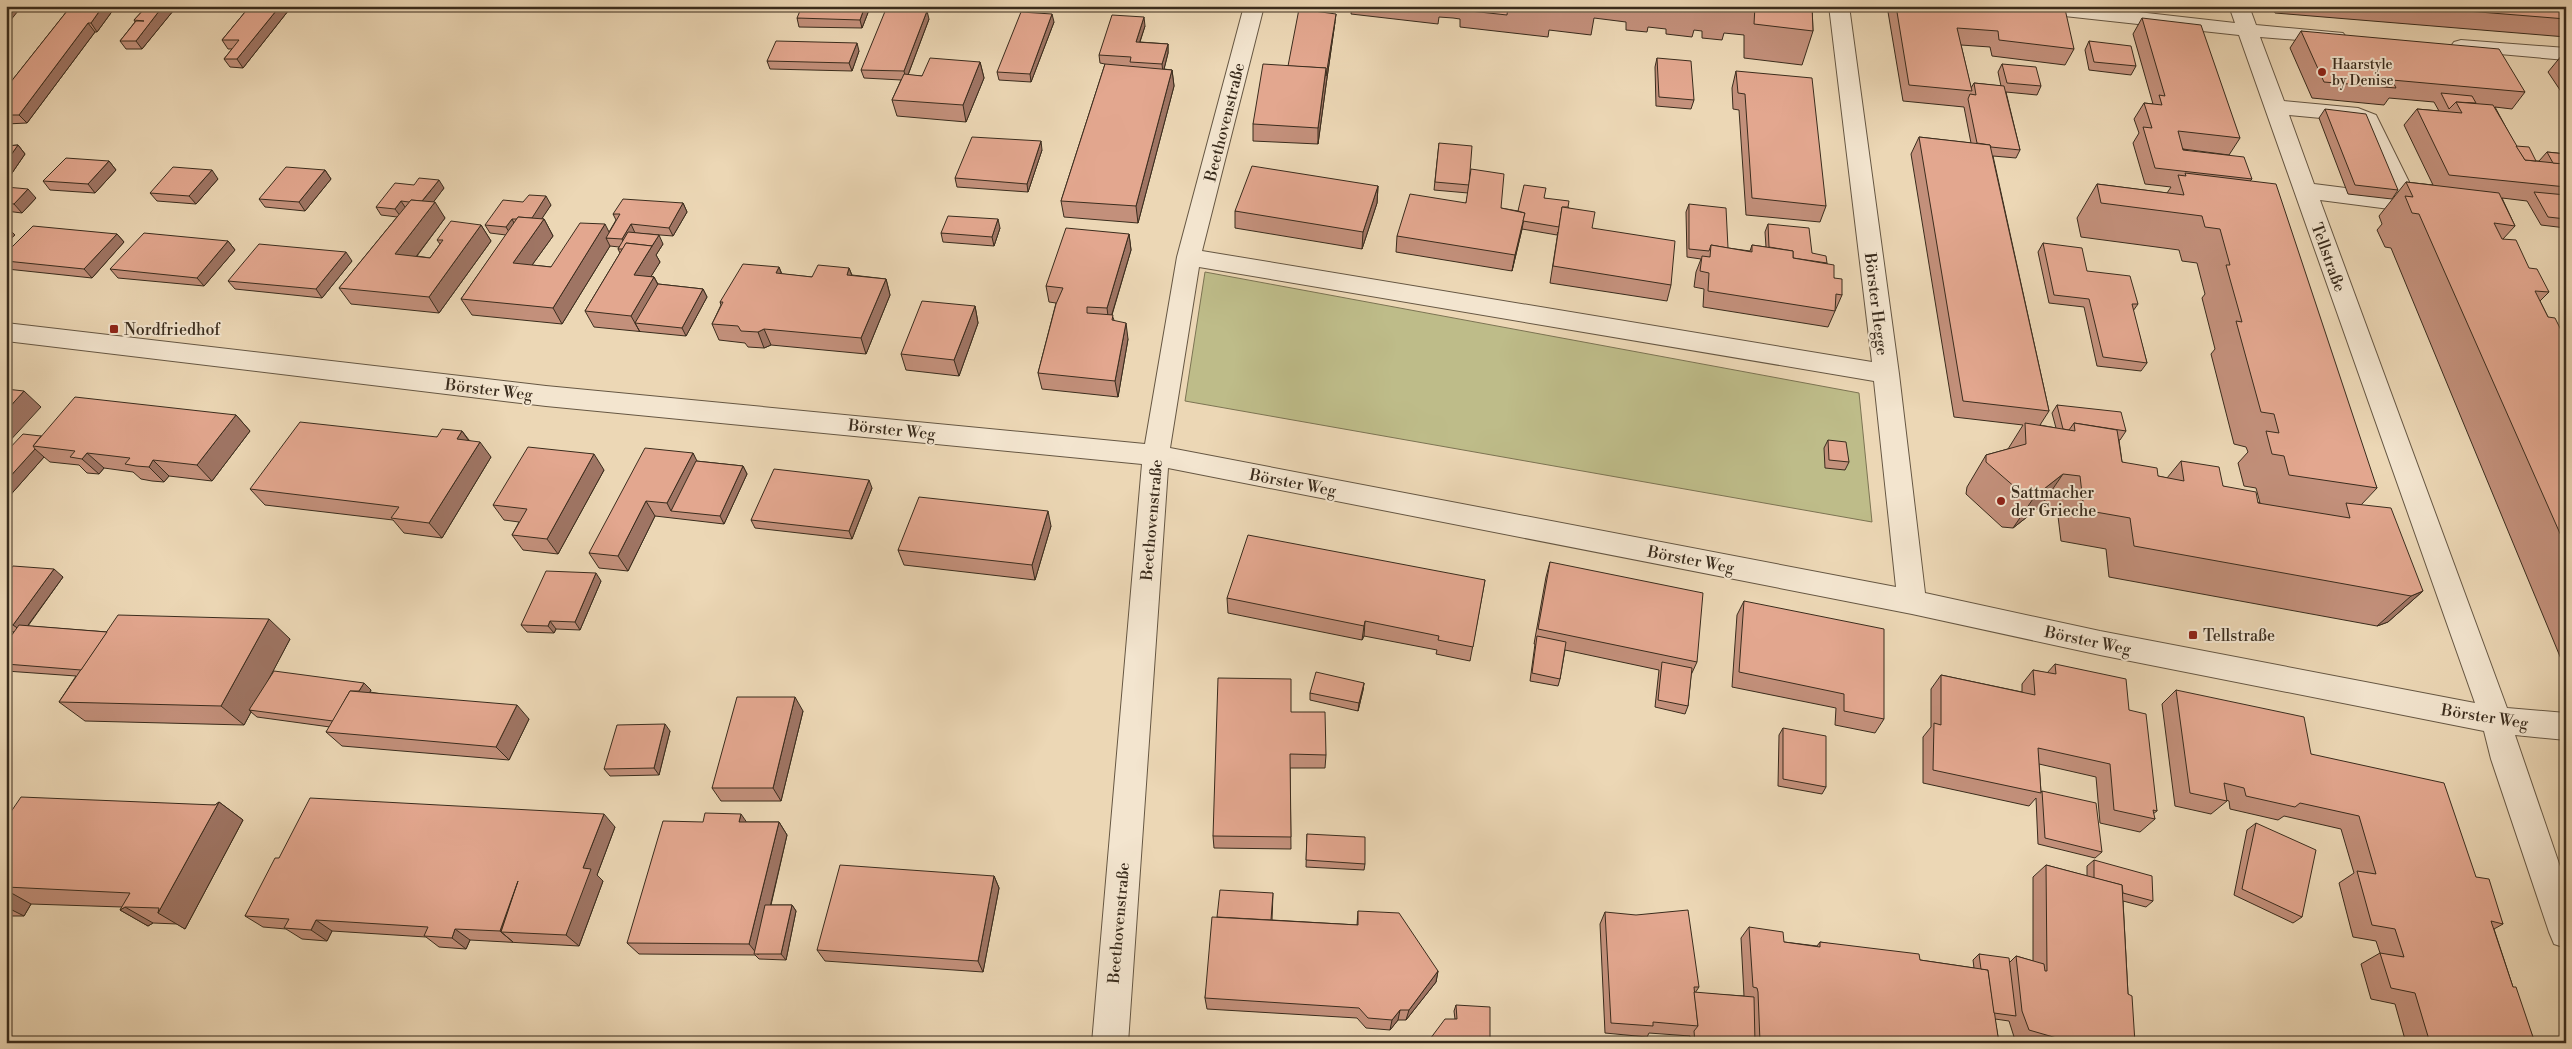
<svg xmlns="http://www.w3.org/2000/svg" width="2572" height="1049" font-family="'Libre Bodoni',serif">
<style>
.green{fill:#bebc89;stroke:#7c7453}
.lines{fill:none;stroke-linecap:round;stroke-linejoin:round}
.minor-casing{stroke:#665743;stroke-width:2}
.minor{fill:#f3e5cf;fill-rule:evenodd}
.wall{fill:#c3907b;stroke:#3a2c1d}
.shaded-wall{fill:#9f7564;stroke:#3a2c1d}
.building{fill:#e3a78f;stroke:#3a2c1d}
.poi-dot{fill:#8f2418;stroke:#f3e5cf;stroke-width:2}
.labels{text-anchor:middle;stroke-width:4;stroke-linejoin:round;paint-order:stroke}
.far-poi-label{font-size:14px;fill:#3a2c1d;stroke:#f3e5cf;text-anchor:start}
.street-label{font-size:16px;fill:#3a2c1d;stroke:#f3e5cf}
.poi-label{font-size:16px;fill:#3a2c1d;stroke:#f3e5cf;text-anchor:start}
</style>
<rect width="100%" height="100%" fill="#ecd7b5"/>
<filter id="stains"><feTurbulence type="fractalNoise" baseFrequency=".004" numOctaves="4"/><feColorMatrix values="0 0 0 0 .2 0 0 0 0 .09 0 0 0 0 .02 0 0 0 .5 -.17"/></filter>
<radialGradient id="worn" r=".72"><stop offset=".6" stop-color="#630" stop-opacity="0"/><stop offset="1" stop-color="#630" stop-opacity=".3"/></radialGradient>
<path class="green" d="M1205,272l654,121 13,129 -687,-121z"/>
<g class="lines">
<defs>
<g id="minor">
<path d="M1244,6h20l-62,245 670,111 -43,-356h20l50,368 26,219 175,38 375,72 -236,-668 -212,-23 -7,-2 -3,-4h68l150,17 -6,-17h20l7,19 87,8 3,4 -3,4 -7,2 -76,-6 24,64 74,7 18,7 40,81v7l-3,5 -8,3 -85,-11 187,508 59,5v27l-51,-5 51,149v64l-12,-4 -5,-12 -58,-173 -7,-28 -384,-76 -188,-41 -744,-146 -40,575h-36l50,-579 -596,-58 -540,-65v-18l540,63 599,58 32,-187zM2289,115l64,6 6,3 34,70 -79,-10zM1199,267l675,114 22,206 -726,-139z"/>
<path d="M2461,40l105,8v12l-112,-10 -3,-4 3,-4z"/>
</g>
</defs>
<use href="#minor" class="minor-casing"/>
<use href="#minor" class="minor"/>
</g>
<g class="wall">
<path d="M71,6h45l-19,26h-2l-68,91 -21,1v-36z"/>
<path d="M147,6h23l3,5 -31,38h-16l-6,-8 15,-19 -1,-2z"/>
<path d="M250,6h42l-49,62 -13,-1 -6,-8 8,-10h-4l-6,-9z"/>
<path d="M1352,6h460l1,25 -11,34 -58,-7v-23l-20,-2 -2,7 -20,-2v-7l-8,-1 -2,7 -26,-3v-5l-18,-2 -1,5 -21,-2v-8l-32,-4 -3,17 -42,-5 -1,7 -88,-10v-8l-7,-1 -14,-1 -1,7 -87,-10z"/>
<path d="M1887,6h150l37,43 -9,16 -73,-9 -2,-9 -29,-2 10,43 3,-5 27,3 -3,-14 4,-8 39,22 -4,9 -31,-3 14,58 -4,8 -23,-2 56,255 -9,14 16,3 -4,-15 5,-8 69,26 -6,9h-1l3,22 36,14 9,2 14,-17 42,25 37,17 -4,-15 -12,-2 -6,-23 10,-11 -2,-5 -12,-3 -23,-90 4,-5 -13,-51 3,-4 -8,-31 -15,-2 -3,-11 -98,-13 -4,-19 20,-34 70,9 4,-6 -26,-3 -12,-41 6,-10 -5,-14 10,-16 9,1 -20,-70 9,-16 98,120 -11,17 -46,-6 69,30 -2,2 127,307 -16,17 62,86 -35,31 -11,4 -268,-49 -3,-28 -45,-8 -4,-33 -16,-2 -28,22 -11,-1 -36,-33 1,-7 19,-32 22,-6 15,-24 -69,-8 -43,-263 8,-17 52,6 -7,-36 -61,-6z"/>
<path d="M2272,6h294v31l-291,-24z"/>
<path d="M869,10l-7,18 -63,-1 -2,-9z"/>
<path d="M929,19l-21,56 14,1 58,-14 4,16 -18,44 -69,-6 -5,-16 9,-20 -37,-2 -3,-8z"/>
<path d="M1054,22l-23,60 -32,-2 -2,-8z"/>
<path d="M1335,22l-9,63 -8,59 -65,-3v-17l35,-58z"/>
<path d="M1145,26l-5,16 28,2v9l-4,16 8,1 2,16 -36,137 -74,-6 -3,-16 44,-137 -5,-1 -1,-8z"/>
<path d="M2301,31l224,61 -13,17 -17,-2 21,39 20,15h3l8,-9 19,2v74l-25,-3 -14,-24 -25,-3 13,28 -12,13 46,53 -9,9 8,16 18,23v331l-175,-423 -6,-1 -8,-17 5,-6 -3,-8 27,-34 27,3 -29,-60 13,-16 22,2 -5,-9 -45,-4 -5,7 -72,-7 -22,-50z"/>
<path d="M2089,41l47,25 -5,9 -42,-5 -4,-20z"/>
<path d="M859,51l-7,20 -82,-2 -3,-8z"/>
<path d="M2562,55h4v44l-18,-27z"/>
<path d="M1657,58l37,42 -3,9 -35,-3 -1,-39z"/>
<path d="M1736,71l90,135 -6,16 -74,-7 -7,-105 -6,-1 -1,-21z"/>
<path d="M2325,109l73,81 -6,9 -44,-5 -29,-76z"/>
<path d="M1439,143l31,30 31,35 17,3 26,-13 24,9 24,21 79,57 -4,16 -117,-18 8,-51 -1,3 -35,-6 -10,42 -116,-19 1,-16 69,-33 2,-10 -34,-3z"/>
<path d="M18,145l7,9 -15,22h-4v-30z"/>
<path d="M1042,150l-14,42 -71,-5 -2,-9z"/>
<path d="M109,161l7,9 -21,23 -45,-3 -7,-9z"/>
<path d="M325,170l6,9 -26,32 -40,-4 -6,-8z"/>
<path d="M218,179l-22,25 -39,-3 -7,-8z"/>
<path d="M1378,186l-1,17 -15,46 -127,-21v-17z"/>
<path d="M6,187l30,11 -14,15 -16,-2z"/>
<path d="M444,188l-11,14 12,16 -28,38 13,2 10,-14 -3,-4 44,-15 10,16 -52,72 -88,-9 -12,-16 58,-71 -16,-2 -5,-8z"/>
<path d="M683,203l4,9 -14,24 -38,-3 28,11 -7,11 4,7 -9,14 3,1 4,7 45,5 4,8 -21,39 -92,-9 -9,-16 35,-58 -2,-4 1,-2 -9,-1 -48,78 -90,-9 -11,-16 45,-64 -16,-2 -5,-8 66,-20 -10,14h3l9,17 -21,29 19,2 58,-35 7,-12 -3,-6z"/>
<path d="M1689,204l39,44 22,3 2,-6 14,2 -1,-15 3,-8 59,39 15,32 -14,32 -125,-20 1,-18 -10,-2 2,-15 5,-13 -14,-2 -1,-45z"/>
<path d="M1000,228l-6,18 -51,-4 -2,-9z"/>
<path d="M117,234l7,8 -32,36 -85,-9 -1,-1v-15z"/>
<path d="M1129,234l2,16 -19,65 2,5 14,19 -10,58 -76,-8 -4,-16 18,-70 -7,-1 -3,-16z"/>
<path d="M228,241l7,9 -31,36 -86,-8 -8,-9z"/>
<path d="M2043,243l95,61 -5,7 14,52 -6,8 -44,-5 -13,-59 -35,-4 -11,-51z"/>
<path d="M352,261l-30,37 -87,-9 -7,-8z"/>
<path d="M779,267l3,7 30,3 37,-9 3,7 34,4 4,16 -24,59 -95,-9 -7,3 -16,-1 -3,-4 -26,-3 -7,-16 9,-19 -1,-3z"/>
<path d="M975,306l3,17 -19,53 -53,-6 -5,-16z"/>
<path d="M236,415l14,16 -38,50 -43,-5 -5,6 -12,-1 -11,-2 -8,-7 -29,-4 -5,6 -12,-1 -8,-8 -29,-3 -6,-5 -38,43v-48l35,-16z"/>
<path d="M462,431l7,9 22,17 -49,81 -38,-5 -11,-13 -128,-15 -15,-16 187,-52z"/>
<path d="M1828,440l21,22 -4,8 -20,-2 -1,-20z"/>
<path d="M693,453l3,8 47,5 4,8 -23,50 -69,-8 -27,55 -29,-3 -10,-15z"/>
<path d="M604,470l-46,84 -35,-4 -11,-15 7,-13 -15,-2 -11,-15z"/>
<path d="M872,488l-20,51 -97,-11 -4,-8z"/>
<path d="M1051,526l-16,54 -131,-15 -6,-15z"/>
<path d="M1550,562l147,100 -6,13 -3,31 -3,8 -30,-7 4,-37 -94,-20 -5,29 -2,7 -28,-5 5,-37h-1l12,-67z"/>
<path d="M6,575l57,2 -35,49 79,6 183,7 -23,43 104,8 -1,2 159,27 -20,41 -167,-14 -16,-14 4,-5 -73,-10 -6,-5 -7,13 -159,-4 -26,-19 17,-26 -70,-5v-28l8,-11 -8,-1z"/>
<path d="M1485,580l-15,81 -34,-7 1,-4 -73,-14 -2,4 -134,-27 -1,-15z"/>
<path d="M601,581l-21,49 -24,-1 -2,4 -27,-1 -6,-7z"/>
<path d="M1744,601l140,118 -9,14 -40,-8 1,-17 -104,-21 5,-72z"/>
<path d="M2055,664l74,46 28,101 -4,3 2,5 -15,13 -40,-9 -4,-46 -57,-13 2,28 1,-1 60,61 -7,6 -57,-14 -2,-46 -7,8 -106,-23v-46l8,-10v-38l10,-14 81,17v-8l11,-14 14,3z"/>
<path d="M1364,683l-1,7 -5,21 -48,-11v-7z"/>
<path d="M2176,690l135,64 165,123 27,47 -9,5 19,58 21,53 -3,1 1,2h-126l-11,-39 -24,-5 -10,-35 19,-11 -4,-12 -23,-4 -14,-54 15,-10 -13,-44 -57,-13 -6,4 -48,-11 -1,-8 -3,-1 1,1 -16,13 -36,-8 -13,-102z"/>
<path d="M803,711l-22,90h-60l-9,-13z"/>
<path d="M1291,712l35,43 -1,13h-35l1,81 -77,-1 -1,-12z"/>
<path d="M1783,728l43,59 -4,7 -44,-8 1,-51z"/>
<path d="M670,731l-11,44 -49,1 -6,-7z"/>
<path d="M219,802l24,18 -58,109 -8,-5 -24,-1 -5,3 -28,-16 2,-3 -91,-3 -7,12h-18v-97l209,-14z"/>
<path d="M747,822h32l8,13 -16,70h21l4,6 -10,49 -27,-1 -4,-4 -116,-1 -12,-11z"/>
<path d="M2256,823l46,94 -9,6 -59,-28 13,-65z"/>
<path d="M615,827l-18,48 6,6 -24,65 -109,-6 -4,9 -27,-2 -13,-10 -94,-6 -5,10 -25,-2 -16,-10 -23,-2 -18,-11 34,-58z"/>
<path d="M1307,834l58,30 -1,6 -58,-3z"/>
<path d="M2094,860l59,41 -7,6 -23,-6 5,93 7,49h-110l-10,-3 -6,-19 -14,-2 4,24h-309v-7l-41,-3 -2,4 -42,-4 -5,-109 5,-12 94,75 -4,6 49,3 -3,-58 8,-11 35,15 33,4 3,-4 100,18 54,8 -1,-8 6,-6 31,8 6,-6 17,5v-84l13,-12 41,11v-10z"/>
<path d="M994,876l5,12 -16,84 -158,-11 -8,-11z"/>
<path d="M1273,893l-1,27 85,5 1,-14 80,60 -2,11 -30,38h-8l-8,10 -24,-2 -9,-10 -150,-9 -2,-11 12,-81z"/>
<path d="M1456,1005l34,38 -35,-24 -1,-8z"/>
</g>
<g class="shaded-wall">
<path d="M6,6h16l-16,20z"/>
<path d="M103,6h13l-19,26 -6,-9z"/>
<path d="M163,6h7l3,5 -31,38 -6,-8z"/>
<path d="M280,6h12l-49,62 -6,-9z"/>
<path d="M865,6h3l1,4 -7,18 -2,-8z"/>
<path d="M927,11l2,8 -23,61 -2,-9z"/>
<path d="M1052,14l2,8 -23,60 -1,-8z"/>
<path d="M1336,14l-1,8 -9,63 -8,59v-16l8,-60z"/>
<path d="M1144,17l1,9 -8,24 -1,-8z"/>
<path d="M88,23l7,9 -68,91 -8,-8z"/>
<path d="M857,43l2,8 -7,20 -3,-8z"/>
<path d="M1168,44v9l-5,20 -1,-9z"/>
<path d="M980,62l4,16 -18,44 -3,-17z"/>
<path d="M1172,70l2,16 -36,137 -2,-17z"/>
<path d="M1041,141l1,9 -14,42 -1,-8z"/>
<path d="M18,145l7,9 -15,22 -4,-4v-10z"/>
<path d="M109,161l7,9 -21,23 -7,-9z"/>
<path d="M212,170l6,9 -22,25 -7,-8z"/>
<path d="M325,170l6,9 -26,32 -6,-9z"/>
<path d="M439,180l5,8 -18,24 -6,-8z"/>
<path d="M1378,186l-1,17 -15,46 1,-17z"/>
<path d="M28,189l8,9 -14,15 -8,-9z"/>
<path d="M546,196l5,9 -16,24 -5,-9z"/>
<path d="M401,201l6,9 -6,7 -6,-8z"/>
<path d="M435,202l10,16 -39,52 -11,-16z"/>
<path d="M683,203l4,9 -14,24 -4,-8z"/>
<path d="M1525,213l-3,16 -10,42 3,-16z"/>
<path d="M512,219l4,8 -5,8 -5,-8z"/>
<path d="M544,219l9,17 -31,43 -9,-16z"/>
<path d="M998,219l2,9 -6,18 -2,-9z"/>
<path d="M605,224l7,14h-6l4,8 -48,78 -9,-16z"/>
<path d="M631,224l4,9 -9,15 -4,-9z"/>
<path d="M481,225l10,16 -52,72 -10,-16z"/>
<path d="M6,226l9,9 -9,8z"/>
<path d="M117,234l7,8 -32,36 -8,-9z"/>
<path d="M1129,234l2,16 -22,74 -2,-16z"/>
<path d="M659,235l4,9 -7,11 4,7 -18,29 -8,-16z"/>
<path d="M228,241l7,9 -31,36 -7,-8z"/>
<path d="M346,252l6,9 -30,37 -6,-9z"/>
<path d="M779,267l6,17 -9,-11z"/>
<path d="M849,268l6,16 -8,-9z"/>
<path d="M654,277l8,16 -27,30 5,9 -9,-16z"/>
<path d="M886,279l4,16 -24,59 -5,-16z"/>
<path d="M703,289l4,8 -21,39 -4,-8z"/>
<path d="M975,306l3,17 -19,53 -5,-16z"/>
<path d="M1126,323l2,16 -10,58 -3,-16z"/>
<path d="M764,329l7,16 -7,3 -6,-16z"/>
<path d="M24,391l17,16 -35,38v-34z"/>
<path d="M236,415l14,16 -38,50 -15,-16z"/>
<path d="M462,431l11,16 -16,-8z"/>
<path d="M480,442l11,15 -49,81 -13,-15z"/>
<path d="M35,449l9,8 -38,43v-19z"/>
<path d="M87,453l17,15 -5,6 -17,-15z"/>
<path d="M693,453l8,16 -30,42 -4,-8z"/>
<path d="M594,454l10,16 -46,84 -11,-15z"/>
<path d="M153,460l16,16 -5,6 -15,-15z"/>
<path d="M743,466l4,8 -23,50 -4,-8z"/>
<path d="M2063,474l-22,32 -28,22 22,-32z"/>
<path d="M869,480l3,8 -20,51 -3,-8z"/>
<path d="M646,501l9,15 -27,55 -10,-15z"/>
<path d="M1048,511l3,15 -16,54 -3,-15z"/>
<path d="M54,569l9,8 -40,55 -10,-7z"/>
<path d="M596,573l5,8 -21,49 -5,-8z"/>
<path d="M2423,591l-35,31 -11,4 34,-30z"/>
<path d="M269,619l21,20 -38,72 -3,-1 2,2 -7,13 -23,-19z"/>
<path d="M550,621l6,8 -2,4 -6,-7z"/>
<path d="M1365,621l-1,15 -2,4 2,-14z"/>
<path d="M364,683l7,7 -23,39 -8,-7z"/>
<path d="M1364,683l-1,7 -5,21 1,-8z"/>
<path d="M795,697l8,14 -22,90 -8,-13z"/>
<path d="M517,705l12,14 -20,41 -13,-13z"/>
<path d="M665,724l5,7 -11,44 -5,-7z"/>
<path d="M219,802l24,18 -58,109 -27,-16z"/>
<path d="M604,814l11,13 -18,48 6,6 -24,65 -13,-11 17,-67z"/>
<path d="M741,814l9,13 -11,-5z"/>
<path d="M779,822l8,13 -28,119h-2l-8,-10z"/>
<path d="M994,876l5,12 -16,84 -5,-11z"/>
<path d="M518,881l-17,51 12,10 -13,-11z"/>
<path d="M6,890l25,14 -7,12 -18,-9z"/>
<path d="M792,905l4,6 -10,49 -5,-6z"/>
<path d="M125,907l28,16 -5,3 -28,-16z"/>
<path d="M316,920l16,11 -5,10 -16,-11z"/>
<path d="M455,929l15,11 -4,9 -14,-11z"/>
<path d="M1438,971l-2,11 -30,38 3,-10z"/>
<path d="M1400,1010l-2,10 -8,10 2,-10z"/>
</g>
<g class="building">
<path d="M71,6h32l-12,17h-3l-69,92h-13v-27z"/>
<path d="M147,6h16l-27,35h-16l16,-20h8l-10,-1z"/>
<path d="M250,6h30l-43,53h-13l15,-19h-17z"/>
<path d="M802,6h63l-5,14 -63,-2z"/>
<path d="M1462,6h46l-1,9 -46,-5z"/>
<path d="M1755,6h57l1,25 -59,-7z"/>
<path d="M1896,6h141l28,3 9,40 -75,-9 -1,-9 -41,-3 15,63 -63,-6z"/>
<path d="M2405,6h161v13z"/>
<path d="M886,9l41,2 -23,60 -43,-1z"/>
<path d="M1299,9l37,5 -10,62v-8l-38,-2z"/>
<path d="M1021,12l31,2 -22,60 -33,-2z"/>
<path d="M1112,15l32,2 -8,25 32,2 -6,20 -32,-2 1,-5 -32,-2z"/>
<path d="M2142,18l59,7 39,113 -62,-7 5,19 61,7 8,22 -97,-11 -12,-41 9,1 -8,-25 18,2 -3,-10 6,1z"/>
<path d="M2301,31l198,18 26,43 -133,-12 4,8 -72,-6z"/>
<path d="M776,41l81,2 -8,20 -82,-2z"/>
<path d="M2089,41l42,5 5,20 -42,-4z"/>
<path d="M2562,55h4v6z"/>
<path d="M930,58l50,4 -17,43 -71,-5 12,-26 18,2z"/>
<path d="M1657,58l34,3 3,39 -35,-3z"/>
<path d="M1105,64l67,6 -36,136 -75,-5z"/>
<path d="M1263,64l63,4 -8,60 -65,-4z"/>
<path d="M2002,64l34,3 5,19 -34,-3z"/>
<path d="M1736,71l76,7 14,128 -74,-8 -7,-104 -7,-1z"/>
<path d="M1974,83l30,3 16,64 -29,-3 -1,-2 -13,-2 -9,-44 2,-5 6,1z"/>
<path d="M2441,93l31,3 4,7 -20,-1 -7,7z"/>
<path d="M2456,102l37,3 32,55 40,4 1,1v22l-117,-12 -32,-66 45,4z"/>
<path d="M2325,109l41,5 32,76 -43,-5z"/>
<path d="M972,137l69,4 -14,43 -72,-6z"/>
<path d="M1919,137l71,8 59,266 -86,-10z"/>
<path d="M1439,143l33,3 -3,39 -34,-3z"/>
<path d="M18,145l-12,17v-16z"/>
<path d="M2516,146l13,1 7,14 -11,-1z"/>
<path d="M2547,152l19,2v11l-1,-1 -12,-1z"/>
<path d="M66,158l43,3 -21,23 -45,-3z"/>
<path d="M1252,166l126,20 -15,46 -128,-21z"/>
<path d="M173,167l39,3 -23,26 -39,-3z"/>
<path d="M286,167l39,3 -26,32 -40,-3z"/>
<path d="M1471,169l33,5 -3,34 24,5 -10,42 -118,-19 13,-42 56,9z"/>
<path d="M2185,173l91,11 101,304 -88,-13 -5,-19 -12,-2 -6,-23 13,2 -5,-19 -13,-2 -25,-91 6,1 -16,-57h4l-10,-36 -15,-2 -3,-11 -101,-13 -4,-19 87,11 -6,-20 8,1z"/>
<path d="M419,178l20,2 -17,21 -11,-1 -2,2 -8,-1 -6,8 -19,-2 19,-24 19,2z"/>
<path d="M2406,182l93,11 16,33 -21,-3 8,16 14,1 13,28 8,1 12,23 -14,-1 13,26 7,1 11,22v207l-147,-333 -7,-1 -7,-17 8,1z"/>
<path d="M1524,185l22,3 -2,10 25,3 -1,6h-6l-3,20 -36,-6 2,-8 -7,-2z"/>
<path d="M6,187l22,2 -14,15 -8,-1z"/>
<path d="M2534,192l32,3v24l-18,-2z"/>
<path d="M529,195l17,1 -14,22 -14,-1 -1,2h-5l-6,8 -21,-2 18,-25 20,2z"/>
<path d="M623,199l60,4 -14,25 -38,-4 -9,15 -16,-1 14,-24h-7z"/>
<path d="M411,200l24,2 -40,52 35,4 13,-18h-6l14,-19 30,4 -52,72 -90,-9z"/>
<path d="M1689,204l37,4 2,40 -17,-3 -2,6 -20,-2z"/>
<path d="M1562,207l33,5 -3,16 83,13 -4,44 -118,-19z"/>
<path d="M948,216l50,3 -6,18 -51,-4z"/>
<path d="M518,217l26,2 -31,44 38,4 29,-44 25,1 -52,84 -92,-9z"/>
<path d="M1768,224l41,4 3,25 14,3 1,7 -34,-5v-7l-24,-4z"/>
<path d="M33,226l84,8 -33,35 -78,-8v-8z"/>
<path d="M1066,228l63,6 -22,74 -20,-1v6l26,2 -1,5 14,3 -11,58 -77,-8 18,-69 7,-16 -17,-2z"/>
<path d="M628,232l31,3 -7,11 -26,-3 -3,6h-5z"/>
<path d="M144,233l84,8 -31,37 -87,-9z"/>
<path d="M626,243l26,3 -18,29 20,2 -23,39 -46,-5z"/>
<path d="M2043,243l39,5 5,23 43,5 8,28h-6l15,59 -44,-6 -14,-58 -35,-4z"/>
<path d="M259,244l87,8 -30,37 -88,-8z"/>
<path d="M1711,245l41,7v-7l41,6v7l41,7v13l8,1v16l-6,-1 -1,17 -127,-20 1,-18 -9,-2 2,-15 8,1z"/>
<path d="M743,264l36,3 -3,6 36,4 6,-12 31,3 -2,7 39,4 -25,59 -97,-9 -6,3 -17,-1 -3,-5 -26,-2 11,-22h-3z"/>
<path d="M658,284l45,5 -21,39 -47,-5z"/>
<path d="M922,301l53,5 -21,54 -53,-6z"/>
<path d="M6,389l18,2 -18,20z"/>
<path d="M75,397l161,18 -39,50 -44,-5 -4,7 -13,-1 -11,-2 5,-6 -43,-5 -5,6 -12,-2 5,-6 -42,-5z"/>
<path d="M2057,405l64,7 5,19 -52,-8 -5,7 -6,-1z"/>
<path d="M300,422l137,15 5,-8 20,2 -5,8 23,3 -51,81 -38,-5 8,-11 -149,-18z"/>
<path d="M2025,423l50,8 -1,-8 43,7 5,32 35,6 1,8 26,5 -3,-20 38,6 4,19 33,6 2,11 92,15 -4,-15 45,5 32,83 -12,5 -277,-50 -4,-28 -46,-8 -4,-34 -17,-2 -28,22 -11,-1 -38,-33v-7l40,-11z"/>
<path d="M23,434l18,2 -8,10 2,3 -29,32v-29z"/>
<path d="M1828,440l18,2 3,20 -20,-2z"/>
<path d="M528,447l66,7 -47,85 -35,-4 15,-26 -34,-4z"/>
<path d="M645,448l48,5 -26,50 -21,-2 -28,55 -29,-3z"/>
<path d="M696,461l47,5 -23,50 -49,-5z"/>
<path d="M774,469l95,11 -20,51 -98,-11z"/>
<path d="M919,497l129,14 -16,54 -134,-15z"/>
<path d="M1248,535l237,45 -12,67 -35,-7 1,-4 -74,-15 -1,5 -137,-28z"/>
<path d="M1550,562l153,31 -6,69 -159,-33z"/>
<path d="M13,566l41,3 -41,56 -7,-1v-49z"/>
<path d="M546,571l50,2 -21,49 -25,-1 -2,5 -27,-1z"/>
<path d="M1744,601l140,28v90l-40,-8v-17l-105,-22z"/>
<path d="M118,615l151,4 -48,87 -162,-4z"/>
<path d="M19,625l88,7 -26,38 -75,-6v-21z"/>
<path d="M1537,636l29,6 -6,37 -28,-6z"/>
<path d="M1662,662l30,6 -4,38 -30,-6z"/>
<path d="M2055,664l71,15 3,31 17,4 11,97 -4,-1 2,9 -41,-9 -4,-46 -72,-16 3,45 -108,-23 1,-47 7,2v-50l94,20 -2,-25 23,4z"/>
<path d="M274,671l90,12 -5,8h-9l-17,30 -84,-11z"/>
<path d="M1316,672l48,11 -5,20 -49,-10z"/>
<path d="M1218,678l73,1v33h34l1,43 -36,-1 1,83 -78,-1z"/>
<path d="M2176,690l128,27 7,37 133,29 32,94 13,2 14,45 -12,-3 22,66h3l18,53 -4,-1 2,4h-102l-15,-50 -24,-5 -11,-35 24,4 -9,-28 -23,-4 -15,-54 19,3 -17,-58 -59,-13 -5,4 -49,-11 -2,-8 -20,-5 3,18 -37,-8z"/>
<path d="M350,691l167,14 -21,42 -170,-15z"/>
<path d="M737,697h58l-22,91h-61z"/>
<path d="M665,724l-11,44 -50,1 13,-44z"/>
<path d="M1783,728l43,8v51l-43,-8z"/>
<path d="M2042,791l54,12 6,49 -57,-14z"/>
<path d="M21,797l194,8 4,-3 -61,111 1,-5 -34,-1 -5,3 10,-17 -124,-6v-68z"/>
<path d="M310,798l294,16 -21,54 8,1 -25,66 -65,-3 17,-51 -18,50 -45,-2 -3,9 -28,-2 4,-9 -112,-7 -5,10 -27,-2 5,-9 -44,-3 30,-58h4z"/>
<path d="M705,813l36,1 -2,8h40l-30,122 -122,-1 36,-122 40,1z"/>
<path d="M2256,823l60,27 -14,67 -60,-28z"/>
<path d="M1307,834l58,3v27l-59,-4z"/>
<path d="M2094,860l58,16 1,25 -30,-8 -1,-8 -28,-7z"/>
<path d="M840,865l154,11 -16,85 -161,-11z"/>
<path d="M2046,865l76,20 6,109 4,2 3,47h-61l-45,-13 -7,-19 -6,-55 28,8 1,7h2z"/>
<path d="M1220,890l53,3 -2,27 -54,-3z"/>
<path d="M765,905h27l-11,49h-27z"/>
<path d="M1688,910l11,77h-5l4,39 -45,-4v4l-42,-3 -6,-111 31,3z"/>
<path d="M1358,911l41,2 39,58 -29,39h-9l-8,10 -24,-2 -9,-10 -154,-10 7,-81 146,8z"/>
<path d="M1749,927l34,5 1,10 36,5v-5l99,12 1,6 68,10 11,73 -239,-1 -2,-50 -1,-4 -4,-1z"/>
<path d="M1979,954l30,4 7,58 -22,-3 -6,-43 -7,-1z"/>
<path d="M1694,992l60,5 1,46h-60l-1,-12 4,-5z"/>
<path d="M1456,1005l34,2v36h-63l18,-24h12z"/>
</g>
<g class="poi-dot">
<circle cx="2322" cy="72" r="5"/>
<rect x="109" y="324" width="10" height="10" rx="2.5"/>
<circle cx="2001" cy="501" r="5"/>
<rect x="2188" y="630" width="10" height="10" rx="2.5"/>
</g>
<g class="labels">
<g class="far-poi-label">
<text x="2332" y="69">Haarstyle<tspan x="2332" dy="16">by Denise</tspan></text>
</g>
<g class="street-label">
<text transform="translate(1224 122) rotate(-76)" y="6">Beethovenstraße</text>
<text transform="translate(2329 257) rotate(70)" y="6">Tellstraße</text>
<text transform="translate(1877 304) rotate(83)" y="6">Börster Hegge</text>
<text transform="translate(489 389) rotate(7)" y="6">Börster Weg</text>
<text transform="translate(892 429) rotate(6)" y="6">Börster Weg</text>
<text transform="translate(1293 482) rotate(11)" y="6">Börster Weg</text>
<text transform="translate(1151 520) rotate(-85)" y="6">Beethovenstraße</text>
<text transform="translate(1691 559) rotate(11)" y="6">Börster Weg</text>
<text transform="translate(2088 640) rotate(12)" y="6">Börster Weg</text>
<text transform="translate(2485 716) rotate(9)" y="6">Börster Weg</text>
<text transform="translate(1118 923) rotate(-85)" y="6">Beethovenstraße</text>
</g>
<g class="poi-label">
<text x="124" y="335">Nordfriedhof</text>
<text x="2011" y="498">Sattmacher<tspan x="2011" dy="18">der Grieche</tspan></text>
<text x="2203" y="641">Tellstraße</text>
</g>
</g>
<rect width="2572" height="1049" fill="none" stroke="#ecd7b5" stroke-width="25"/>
<rect x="8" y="8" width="2557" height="1034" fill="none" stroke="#3a2c1d" stroke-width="2.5"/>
<rect x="12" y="12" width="2547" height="1024" fill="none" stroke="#3a2c1d"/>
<rect width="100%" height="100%" filter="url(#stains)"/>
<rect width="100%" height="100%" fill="url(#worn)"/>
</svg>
